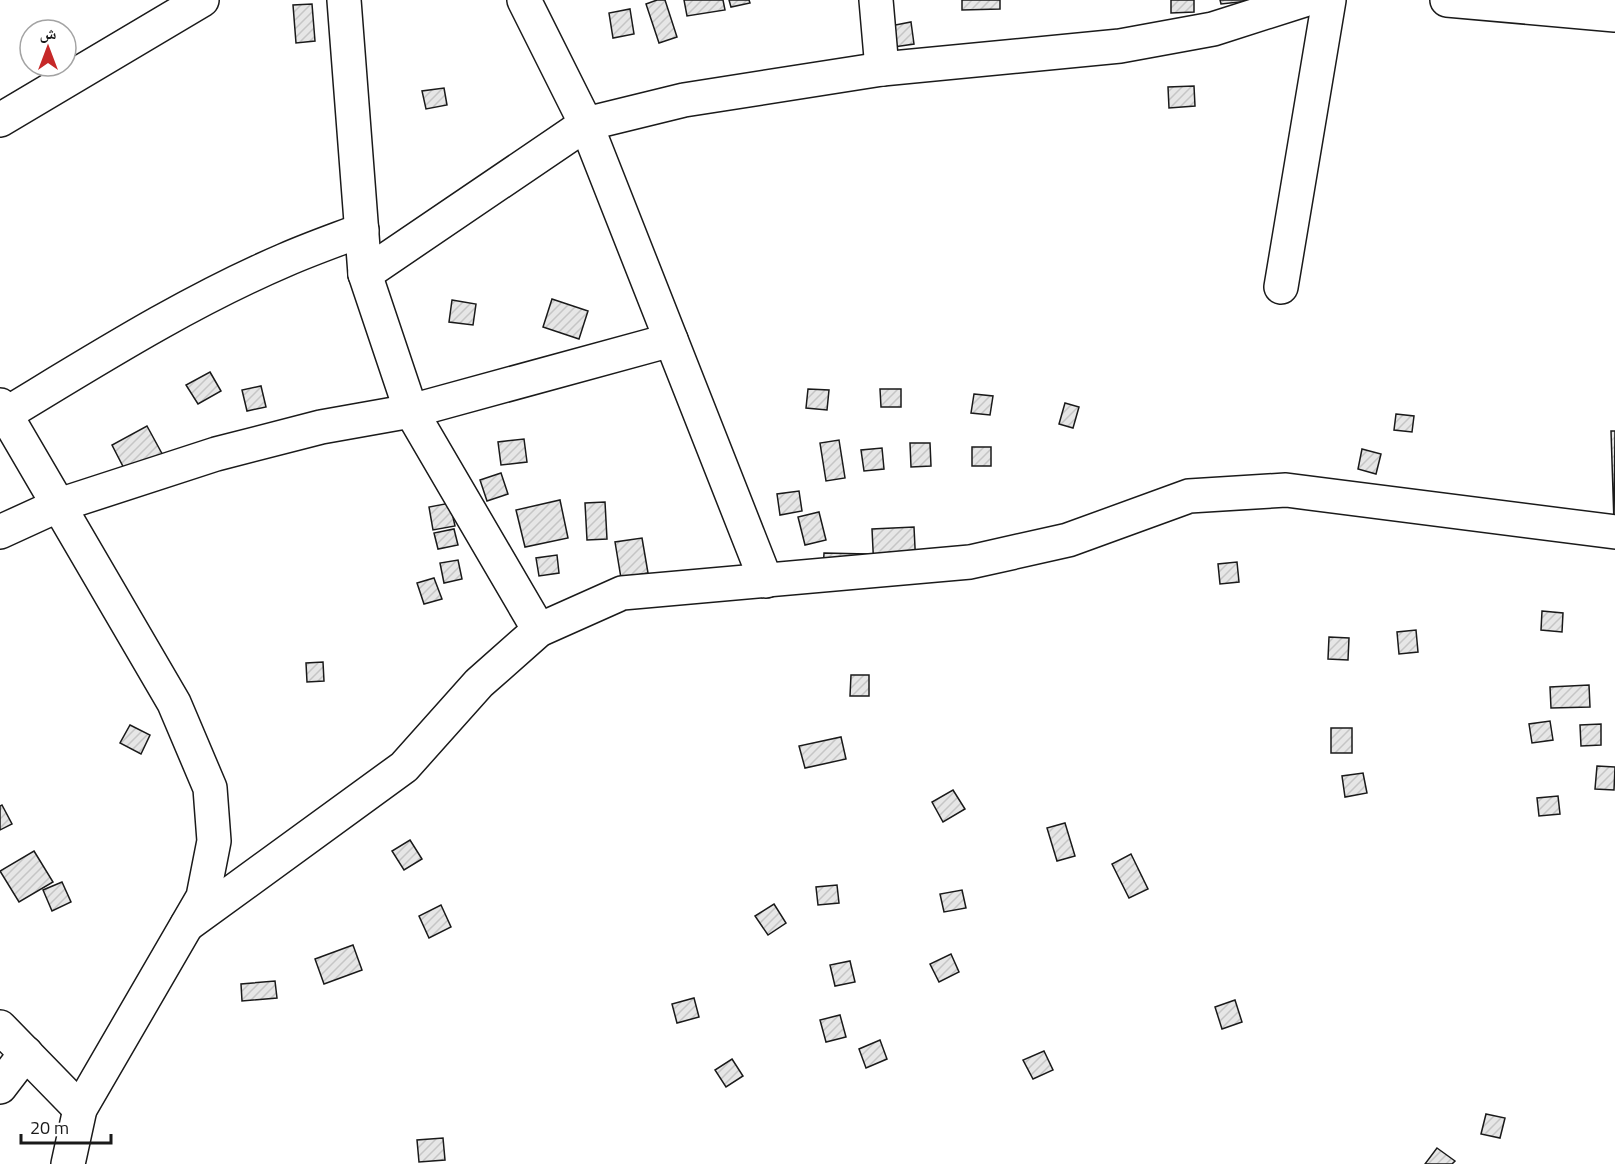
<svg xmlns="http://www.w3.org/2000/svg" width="1615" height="1164" font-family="'Titillium Web','Noto Naskh Arabic',sans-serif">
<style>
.building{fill:url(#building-hatch);stroke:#1a1a1a;stroke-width:1.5}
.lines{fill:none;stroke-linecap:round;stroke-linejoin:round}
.minor-casing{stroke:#1a1a1a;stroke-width:36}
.minor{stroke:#fff;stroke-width:33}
</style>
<defs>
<pattern id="building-hatch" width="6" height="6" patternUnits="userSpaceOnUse" patternTransform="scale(1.5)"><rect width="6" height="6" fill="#e6e6e6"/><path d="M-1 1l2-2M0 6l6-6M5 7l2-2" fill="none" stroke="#c5c5c5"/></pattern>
</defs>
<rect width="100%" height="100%" fill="#fff"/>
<g class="building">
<path d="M657,0h8l12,37 -18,6 -13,-39z"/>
<path d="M684,0h39l2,10 -38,6z"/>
<path d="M729,0h20l1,3 -19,4z"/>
<path d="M962,0h38v9l-38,1z"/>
<path d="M1171,0h23v12l-23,1z"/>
<path d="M1220,0h38l-37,4z"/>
<path d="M312,4l3,37 -19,2 -3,-38z"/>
<path d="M630,9l4,25 -21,4 -4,-25z"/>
<path d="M911,22l3,22 -20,3 -4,-21z"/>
<path d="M1194,86l1,20 -26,2 -1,-21z"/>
<path d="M444,88l3,17 -21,4 -4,-18z"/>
<path d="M552,299l36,12 -9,28 -36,-12z"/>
<path d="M452,300l24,4 -3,21 -24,-3z"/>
<path d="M210,372l11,19 -23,13 -12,-19z"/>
<path d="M261,386l5,21 -19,4 -5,-21z"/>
<path d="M808,389l21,1 -2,20 -21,-2z"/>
<path d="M880,389h21v18h-20z"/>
<path d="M974,394l19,2 -3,19 -19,-2z"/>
<path d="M1065,403l14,4 -6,21 -14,-4z"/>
<path d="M1396,414l18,2 -2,16 -18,-2z"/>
<path d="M147,426l19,35 -36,19 -18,-35z"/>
<path d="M1611,431h4l-1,91z"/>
<path d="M524,439l3,23 -26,3 -3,-23z"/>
<path d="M839,440l6,38 -19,3 -6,-38z"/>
<path d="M910,443h20l1,23 -20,1z"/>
<rect x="972" y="447" width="19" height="19"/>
<path d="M882,448l2,21 -20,2 -3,-21z"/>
<path d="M1362,449l19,5 -5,20 -18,-5z"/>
<path d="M501,473l7,21 -21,7 -7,-21z"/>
<path d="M799,491l3,20 -22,4 -3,-21z"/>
<path d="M560,500l8,38 -43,9 -9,-37z"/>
<path d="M605,502l2,37 -20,1 -2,-37z"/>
<path d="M450,503l5,23 -22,4 -4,-23z"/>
<path d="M819,512l7,28 -21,5 -7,-28z"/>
<path d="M914,527l2,41 -42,2 -2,-41z"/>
<path d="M454,529l4,16 -20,4 -4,-16z"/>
<path d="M642,538l6,35 -27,5 -6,-36z"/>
<path d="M824,553l44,1v19h-45z"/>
<path d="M557,555l2,18 -20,3 -3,-18z"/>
<path d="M458,560l4,19 -18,4 -4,-20z"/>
<path d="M1237,562l2,20 -19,2 -2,-20z"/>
<path d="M434,578l8,21 -18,5 -7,-21z"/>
<path d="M1542,611l21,2 -1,19 -21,-2z"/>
<path d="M1416,630l2,22 -19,2 -2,-22z"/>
<path d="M1329,637l20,1 -1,22 -20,-1z"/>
<path d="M323,662l1,19 -17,1 -1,-19z"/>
<path d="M851,675h18v21h-19z"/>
<path d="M1589,685l1,22 -39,1 -1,-21z"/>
<path d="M1550,721l3,19 -21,3 -3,-19z"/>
<path d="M1601,724v21l-20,1 -1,-21z"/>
<path d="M130,725l20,10 -9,19 -21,-11z"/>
<rect x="1331" y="728" width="21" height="25"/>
<path d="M841,737l5,22 -41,9 -6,-22z"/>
<path d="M1597,766l18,1 -1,23 -19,-1z"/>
<path d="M1363,773l4,20 -22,4 -3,-21z"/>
<path d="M953,790l12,19 -22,13 -11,-20z"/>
<path d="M1558,796l2,18 -21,2 -2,-18z"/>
<path d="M2,805l10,19 -12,6v-24z"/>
<path d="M1065,823l10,33 -18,5 -10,-33z"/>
<path d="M410,840l12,19 -18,11 -12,-19z"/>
<path d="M34,851l19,31 -34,20 -19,-31z"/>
<path d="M1131,854l17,35 -19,9 -17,-34z"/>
<path d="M62,882l9,20 -19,9 -9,-21z"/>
<path d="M837,885l2,18 -21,2 -2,-18z"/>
<path d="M962,890l4,18 -22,4 -4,-18z"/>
<path d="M774,904l12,19 -18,12 -13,-19z"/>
<path d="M441,905l10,22 -22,11 -10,-22z"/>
<path d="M353,945l9,25 -38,14 -9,-25z"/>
<path d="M951,954l8,18 -20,10 -9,-18z"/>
<path d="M850,961l5,21 -20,4 -5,-21z"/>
<path d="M275,981l2,17 -35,3 -1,-17z"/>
<path d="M694,998l5,19 -22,6 -5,-19z"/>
<path d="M1235,1000l7,22 -20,7 -7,-22z"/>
<path d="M840,1015l6,22 -20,5 -6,-22z"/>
<path d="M880,1040l7,19 -21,9 -7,-19z"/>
<path d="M1044,1051l9,19 -20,9 -10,-19z"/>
<path d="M732,1059l11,17 -17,11 -11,-17z"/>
<path d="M1486,1114l19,4 -5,20 -19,-4z"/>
<path d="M443,1138l2,22 -26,2 -2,-22z"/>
<path d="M1437,1148l18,13 -3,3h-27z"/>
</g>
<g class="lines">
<defs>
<g id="minor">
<path d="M344,0l21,274 46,137 128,219"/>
<path d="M524,0l62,124 180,457"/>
<path d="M876,0l6,69"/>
<path d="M1447,0l168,15"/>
<path d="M0,120l202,-120"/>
<path d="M365,274l221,-150 98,-24 198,-31 238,-23 93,-17 91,-29"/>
<path d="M1281,287l48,-287"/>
<path d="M0,405l174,298 36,85 4,53 -11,56 -123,212 -12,55"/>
<path d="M6,414c91,-55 181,-112 279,-154 25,-11 51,-20 77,-30"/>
<path d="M0,532l59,-27 157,-51 105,-27 90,-16 260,-71"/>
<path d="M187,925l217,-158 75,-84 60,-53 83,-37 348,-31 98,-22 121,-44 97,-6 329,42"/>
<path d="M0,1027l80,82"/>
<path d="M0,1087l26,-34"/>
</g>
</defs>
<use href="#minor" class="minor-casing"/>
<use href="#minor" class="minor"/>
</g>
<g transform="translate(48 48)"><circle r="28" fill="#ffffff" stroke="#a3a3a3" stroke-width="1.5"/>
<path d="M0-4.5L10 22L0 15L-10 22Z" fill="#c62828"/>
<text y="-9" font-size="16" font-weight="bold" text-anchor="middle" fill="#1a1a1a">ش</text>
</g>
<path d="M21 1134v9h90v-9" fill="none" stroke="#1a1a1a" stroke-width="3"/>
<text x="30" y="1134" font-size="18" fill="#1a1a1a" stroke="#ffffff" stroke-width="4.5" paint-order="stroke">20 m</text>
</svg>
